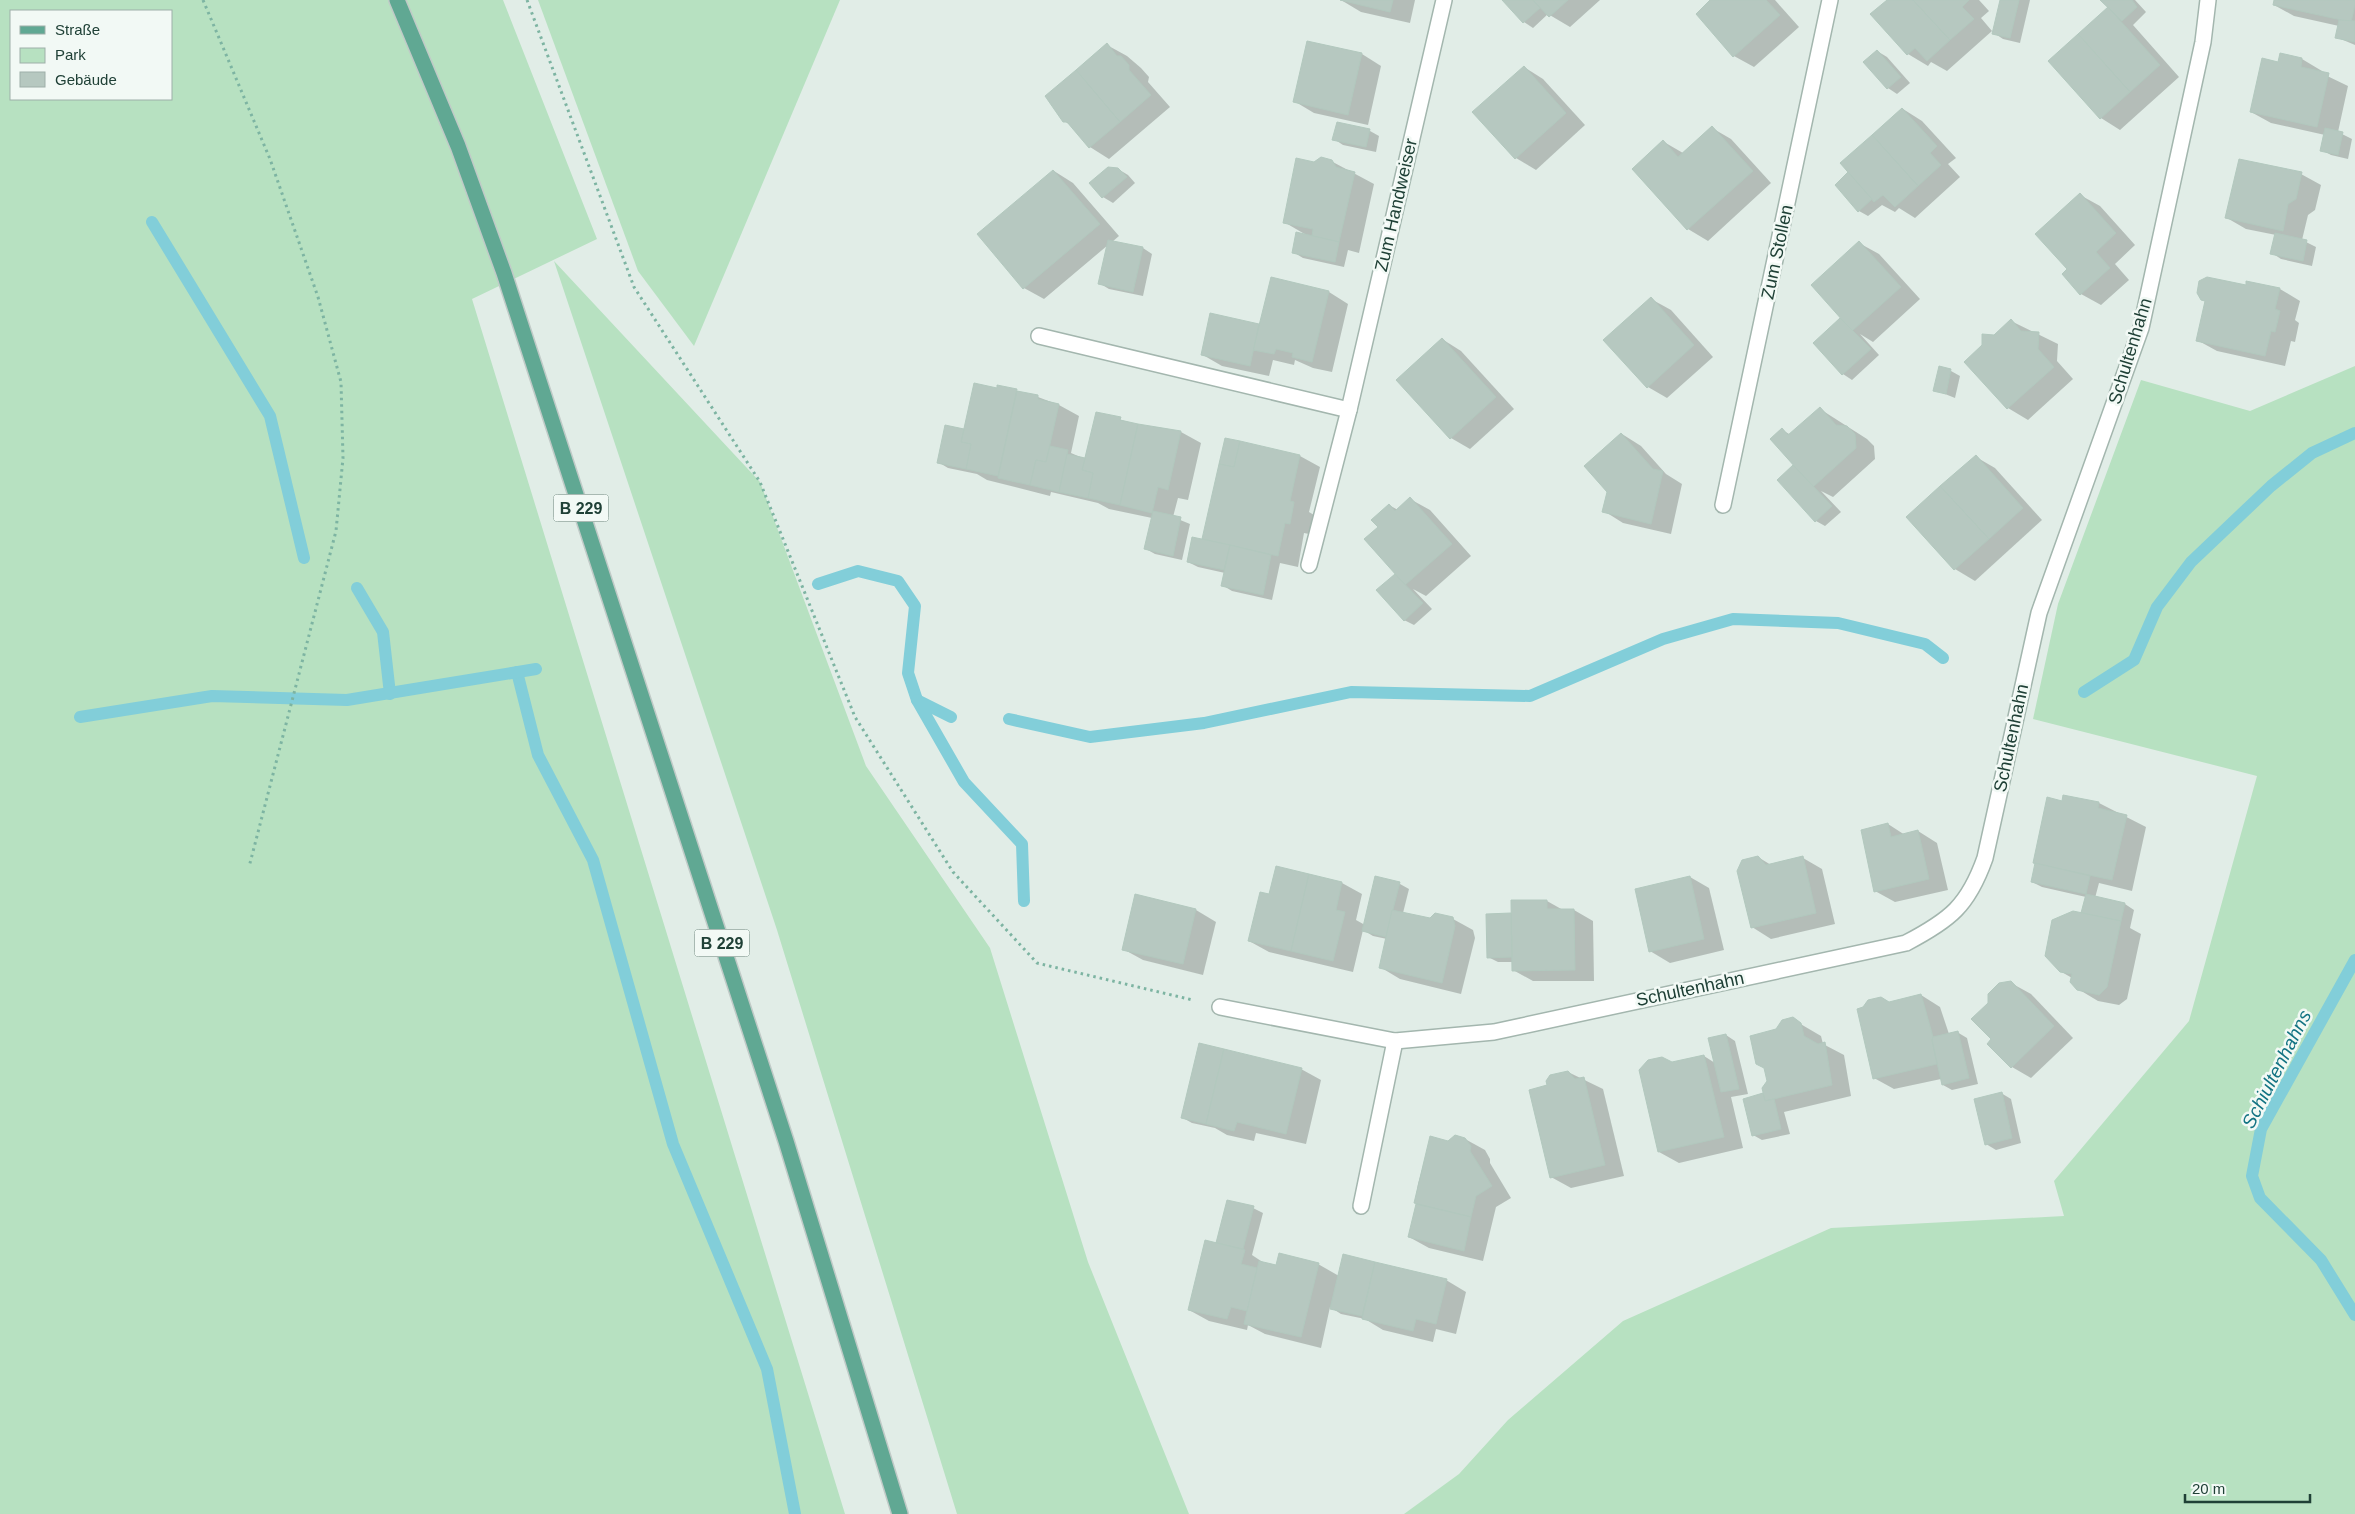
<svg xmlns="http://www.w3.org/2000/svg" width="2355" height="1514" font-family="Helvetica,sans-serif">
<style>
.green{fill:#b7e1c1;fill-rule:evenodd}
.shadow{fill:#0003}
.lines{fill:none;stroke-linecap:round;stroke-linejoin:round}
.stream{stroke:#82ced9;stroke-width:12}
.building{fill:#b6c8c0;stroke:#b2c8be}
.minor-casing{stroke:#a3b6ae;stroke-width:18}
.primary-casing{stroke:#c0cac7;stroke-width:18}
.path{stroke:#7db4a2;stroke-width:3;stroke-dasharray:2.5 4;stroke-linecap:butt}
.minor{stroke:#fff;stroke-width:15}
.primary{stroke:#60a893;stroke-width:15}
.labels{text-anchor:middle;stroke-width:5;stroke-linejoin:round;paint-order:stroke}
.shield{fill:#f2f9f5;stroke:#5e786f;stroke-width:1}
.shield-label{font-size:16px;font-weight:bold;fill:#1f4036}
.street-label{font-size:18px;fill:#1f4036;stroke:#f2f9f5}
.water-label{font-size:19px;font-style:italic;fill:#127383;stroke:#f2f9f5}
</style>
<rect width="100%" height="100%" fill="#e1ede7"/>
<g class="green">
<path d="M0,0h503l94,239 -125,60 373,1215h-845zM11,11h160v88h-160z"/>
<path d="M538,0h302l-146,346 -56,-75z"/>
<path d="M554,261l206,221 106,284 124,182 98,314 101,252h-232l-180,-584z"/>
<path d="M2355,366v1148h-951l55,-40 49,-54 115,-99 208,-93 233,-12 -10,-35 135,-160 68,-245 -224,-57 25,-115 83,-224 109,31z"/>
</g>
<g class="shadow">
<path d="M1341,0h74l-5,23 -49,-11z"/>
<path d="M1504,0h96l-30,27 -22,-13 -15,14 -9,-6z"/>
<path d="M1711,0h64l24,27 -45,40 -20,-11z"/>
<path d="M1891,0h88l10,11 -8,7 11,13 -45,40 -16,-9 -3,4 -20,-12 -36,-39z"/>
<path d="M2001,0h29l-10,43 -17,-4 -9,-6z"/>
<path d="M2102,0h33l11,12 -13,13 46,52 -59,53 -19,-12 8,-111z"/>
<path d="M2275,0h80v45l-19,-8 3,-11 -45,-10 -20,-11z"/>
<path d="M1107,45l20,11 14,12 8,9 -1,5 22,25 -61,52 -19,-12 -18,-21 -8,-5z"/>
<path d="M1877,51l10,6 23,26 -13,11 -9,-6z"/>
<path d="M1362,54l19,12 -13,59 -54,-12 -20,-12z"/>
<path d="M2281,55l21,4 20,12 -1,2 27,13 -10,46 14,7 -4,20 -17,-4 -9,-5 3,-15 -54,-12 -20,-11 28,-49z"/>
<path d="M1524,67l19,12 42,46 -49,45 -20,-12 -42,-46z"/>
<path d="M1903,109l19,12 34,37 -8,6 12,13 -45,41 -16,-10 -4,4 -13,-7 -14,11 -9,-5 -9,-39z"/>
<path d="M1338,123l32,8 9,5 -3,16 -33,-7 -9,-6z"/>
<path d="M1712,128l19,11 40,44 -63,58 -20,-12 -24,-87 19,11z"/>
<path d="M1331,161l43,23 -15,69 -11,-3 -4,17 -41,-9 -10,-6 15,-16 -24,-14 30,-58z"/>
<path d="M1118,169l10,6 7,8 -22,20 -10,-6 -12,-14z"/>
<path d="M1054,171l19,12 46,53 -7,6 31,6 9,6 -9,42 -34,-7 -10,-6 9,-38 -64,54 -20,-11z"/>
<path d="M2301,174l20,11 -6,25 -7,5 -6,25 14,7 -4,19 -31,-7 -9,-6 4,-18 -30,-6 -19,-11z"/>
<path d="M2080,195l20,11 35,39 -20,19 14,16 -28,25 -20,-11 -18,-20 6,-5z"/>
<path d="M1859,243l20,11 41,45 -47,43 -13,-8 19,21 -27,25 -9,-6 -28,-31 25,-23 6,3z"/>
<path d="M1272,279l57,13 19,12 -16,68 -19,-4 -18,-8 -1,5 -21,-5 -4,16 -47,-10 -19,-11 8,-40 49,10z"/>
<path d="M2248,282l32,7 20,12 -5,19 4,3 -4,19 -4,-1 -6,25 -68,-15 -20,-11 50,-53z"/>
<path d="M1651,299l20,11 42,47 -46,41 -19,-11z"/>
<path d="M2011,321l47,23 -1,17 16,18 -45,41 -20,-12 -42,-46z"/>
<path d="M1442,339l19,12 53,58 -44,40 -19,-11z"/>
<path d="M1951,371l9,5 -5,22 -20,-8z"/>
<path d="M998,386l40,11 21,8 20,11 -8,37 14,6 12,-46 59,17 1,-3 24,5 20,11 -13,57 -10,-2 -5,19 17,7 -8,36 -27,-6 -9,-5 6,-31 -43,-9 -11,-6 -47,-11 -1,4 -63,-16 -10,-6 -29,-6 -10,-6z"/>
<path d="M1820,409l47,30 7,7 1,13 -42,38 -12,-6 20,21 -16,14 -9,-5 -37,-41 16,-15 -13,-35 9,5z"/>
<path d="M1622,434l19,12 25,28 16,10 -11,50 -48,-11 -19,-12z"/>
<path d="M1226,439l74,17 20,11 -11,45 5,3 -5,19 -5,-1 -6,34 -18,-4 -8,37 -40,-9 -10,-6 3,-12 -27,-6 -10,-5 20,-21 -4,-2z"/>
<path d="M1976,457l19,11 47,52 -67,61 -20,-12 -47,-52z"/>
<path d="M1410,499l20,11 41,46 -45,40 -13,-7 19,20 -18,16 -10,-5 -26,-29 19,-17 -17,-47 9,-22 9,5z"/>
<path d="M2063,802l36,1 47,24 -14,64 -33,-8 -4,15 30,6 9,6 -4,18 11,6 -14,65 -8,6 -21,-4 -20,-12 -6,-11 -12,-7 28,-55 -2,-19 -44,-10 -10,-5z"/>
<path d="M1888,824l17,11 13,-4 19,12 11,47 -53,12 -20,-11z"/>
<path d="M1758,857l13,8 32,-7 19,11 13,55 -64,15 -19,-12z"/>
<path d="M1277,867l65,16 20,11 -6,26 9,5 11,-47 24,6 9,5 -6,24 27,7 23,-1 20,11 2,8 -14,56 -61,-15 -20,-12 7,-28 -14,-3 -10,-6 -10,42 -84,-20 -20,-11 21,-46z"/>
<path d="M1690,877l19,11 15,62 -54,13 -20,-12z"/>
<path d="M1136,896l60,14 20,12 -13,53 -60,-15 -20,-11z"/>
<path d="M1547,901l16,9h11l19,11 1,60h-61l-20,-11v-8h-15l-10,-5 23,-43z"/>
<path d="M2011,983l20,11 42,44 -42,40 -19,-11 -19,-28 -4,-35z"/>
<path d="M1921,995l19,12 9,27 8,-2 10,6 11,46 -26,6 -9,-5 -2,-6 -47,10 -20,-11 15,-75z"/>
<path d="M1792,1019l29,17 2,8 21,11 7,41 -67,16 6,22 -28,6 -9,-5 10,-40 2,1 12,-66z"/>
<path d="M1726,1035l9,6 13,53 -17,3 12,51 -64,15 -20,-11 13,-88 32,-8 11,7z"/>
<path d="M1301,1069l20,11 -15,64 -50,-11 -2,8 -27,-6 -12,-7 -23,-5 -9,-5z"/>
<path d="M1568,1072l35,17 21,87 -53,12 -20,-11 -2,-91z"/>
<path d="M2001,1093l10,6 10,44 -25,7 -10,-6z"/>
<path d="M1431,1138l17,4 17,-3 20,11 5,9v4l21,35 -15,9 -13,54 -54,-13 -20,-11 8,-33 -2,-2 3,-18z"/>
<path d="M1253,1208l10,5 -11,42 12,8 13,4 41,-3 21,12 5,-20 102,24 20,12 -10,42 -20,-5 -3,13 -50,-12 -18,-11 -24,-5 -11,-7 -9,41 -56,-14 -17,-9 -1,5 -38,-9 -20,-11 34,-64z"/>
</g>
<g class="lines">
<g class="stream">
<path d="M152,222l118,194 34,142"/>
<path d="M818,584l40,-13 40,10 17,25 -7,67 9,27"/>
<path d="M357,588l26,44 7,62"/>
<path d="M517,672l21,83 55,105 80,284 94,225 28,145"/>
<path d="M2084,692l50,-32 23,-53 34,-45 80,-76 41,-33 43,-20"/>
<path d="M80,717l132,-21 135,4 189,-31"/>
<path d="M951,717l-34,-17 47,82 58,62 2,57"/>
<path d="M1009,719l81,18 114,-14 147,-31 179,4 133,-57 70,-20 105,4 87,21 18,14"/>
<path d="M2355,960l-94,169 -9,47 8,22 61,62 34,55"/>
</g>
</g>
<g class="building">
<path d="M1340,0h53l-3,12z"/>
<path d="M1502,0h31l7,8 -17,15z"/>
<path d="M1533,0h35l-19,17z"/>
<path d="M1766,0l14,15 -47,42 -37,-43 14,-14z"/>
<path d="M1887,0h26l37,40 -23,21 -12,-13 -8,7 -37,-41z"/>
<path d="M1913,0h56l-7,7 12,12 -24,21z"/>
<path d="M2000,0h19l-9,38 -18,-4z"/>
<path d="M2100,0h32l5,7 -15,14z"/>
<path d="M2274,0h81v5l-4,17 -78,-17z"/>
<path d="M2108,7l52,58 -30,27 -52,-58z"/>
<path d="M2339,20l16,1v21l-20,-4z"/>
<path d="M2078,34l52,58 -30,27 -52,-58z"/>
<path d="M1307,41l55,12 -14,62 -55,-13z"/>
<path d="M1107,43l10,13h4l8,9v5l22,25 -31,27 -44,-52z"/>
<path d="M1877,50l24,27 -14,12 -24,-27z"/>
<path d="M2280,53l22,5 -1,9 28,6 -12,54 -67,-15 12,-54 16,4z"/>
<path d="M1524,66l42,47 -51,46 -43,-47z"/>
<path d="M1076,70l44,52 -31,26 -22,-26h-4l-18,-26z"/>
<path d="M1902,108l35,38 -7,7 11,12 -23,21 -46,-51z"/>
<path d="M1337,122l33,7 -4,18 -34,-7z"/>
<path d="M1712,126l41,45 -66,59 -55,-61 31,-29 15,17z"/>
<path d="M2325,128l18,4 -5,23 -18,-4z"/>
<path d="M1872,135l46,51 -23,21 -12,-12 -9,7 -34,-39z"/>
<path d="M1321,157l11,3 4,7 19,5 -16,70 -27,-6 1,-7 -30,-6 13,-65 18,4z"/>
<path d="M2239,159l63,13 -6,27 -8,5 -5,27 -58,-13z"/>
<path d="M1108,167l10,1 9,9 -25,21 -13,-15z"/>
<path d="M1053,170l47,54 -77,65 -46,-55z"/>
<path d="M1848,172l24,27 -14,13 -23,-27z"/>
<path d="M2080,193l36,40 -20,19 14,16 -30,27 -18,-21 5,-5 -32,-35z"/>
<path d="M1296,232l43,10 -4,20 -43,-9z"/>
<path d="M2275,233l32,7 -4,21 -33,-7z"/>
<path d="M1108,240l35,7 -10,45 -35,-8z"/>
<path d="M1859,241l42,46 -49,44 -41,-46z"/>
<path d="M1271,277l58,14 -17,71 -20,-5 1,-4 -17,-4 -2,5 -21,-4z"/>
<path d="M2207,277l39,8v-4l34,7 -5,21 5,2 -5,21 -4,-1 -6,25 -69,-15 9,-40 -4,-1 -4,-7 2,-12z"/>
<path d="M1651,297l43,48 -47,43 -44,-48z"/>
<path d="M1210,313l49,11 -9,42 -49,-11z"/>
<path d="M1840,318l31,31 -29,26 -29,-32z"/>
<path d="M2011,319l10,12 18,1 -1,17 16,18 -47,42 -43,-47 18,-17v-11l12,1z"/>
<path d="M1442,338l54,59 -46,42 -54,-59z"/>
<path d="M1939,366l12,3 -5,25 -13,-3z"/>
<path d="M974,383l23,5v-3l20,4 -19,87 -32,-7 5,-25 -10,-2z"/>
<path d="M1017,391l21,4v4l21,5 -13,58 -10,-2 -6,25 -32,-7z"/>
<path d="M1820,407l16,18 11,1 8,8 1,14 -43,39 -43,-48 12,-11 6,7z"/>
<path d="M1096,412l25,5 -1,3 18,4 -18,81 -32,-7 5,-25 -11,-3z"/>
<path d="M1138,424l43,7 -13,59 -10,-3 -6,26 -32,-8z"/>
<path d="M945,425l19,4 -3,13 10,2 -5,25 -29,-6z"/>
<path d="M1621,433l32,36 10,2 -12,53 -49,-12 5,-20 -23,-26z"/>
<path d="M1225,438l15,3 -6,26 -15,-3z"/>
<path d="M1240,441l60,14 -10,46 4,1 -4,22 -5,-1 -7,33 -76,-17 17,-75 15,3z"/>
<path d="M1050,446l18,4 -9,42 -29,-7 6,-25 10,2z"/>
<path d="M1067,454l18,4 -3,12 11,3 -5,25 -29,-6z"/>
<path d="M1976,455l47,53 -34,31 -49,-53z"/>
<path d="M1793,465l39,41 -17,16 -38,-42z"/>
<path d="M1940,486l49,53 -35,31 -48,-53z"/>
<path d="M1410,497l42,47 -47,41 -41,-46 14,-12 -7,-7 18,-16 6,7z"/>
<path d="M1153,511l28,6 -8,39 -29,-7z"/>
<path d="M1192,537l38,8 -6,25 -37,-8z"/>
<path d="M1230,545l41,10 -8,40 -42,-9z"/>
<path d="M1395,574l28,29 -19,18 -28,-31z"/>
<path d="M2063,795l36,7 -1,6 29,7 -15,65 -79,-17 14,-66 15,4z"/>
<path d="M1888,823l3,14 27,-7 11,49 -55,13 -13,-62z"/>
<path d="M1758,856l8,9 37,-9 13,57 -65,15 -14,-57 5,-11z"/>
<path d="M2035,863l55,13 -4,18 -55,-12z"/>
<path d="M1276,866l33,8 -18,77 -43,-10 12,-49 9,2z"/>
<path d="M1309,874l33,8 -6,28 9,2 -12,49 -42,-10z"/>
<path d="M1375,876l25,6 -14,55 -24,-6z"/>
<path d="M1690,876l14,63 -55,13 -14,-63z"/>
<path d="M1135,894l61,15 -13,55 -61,-14z"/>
<path d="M2086,894l39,9 -4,18 -40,-8z"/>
<path d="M1511,900h36v9h27l1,61 -63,1z"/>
<path d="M1392,910l38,8 5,-5 18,4 2,9 -13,57 -63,-15z"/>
<path d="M2073,911l48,10 -14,66 -8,8 -22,-5 -7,-8 2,-8 -12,-2 -15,-16 7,-36z"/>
<path d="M1511,913l1,44 -25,1 -1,-44z"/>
<path d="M2011,981l43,45 -43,42 -24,-24 4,-5 -20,-20 17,-16v-9l11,-11z"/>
<path d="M1921,994l12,43 -1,3 5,24 -64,15 -16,-70 6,-2 5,-7 13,-3 8,5z"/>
<path d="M1793,1017l8,6 3,13 14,8 7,-2 7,43 -67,16 -3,-13 5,-7 -3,-13 -8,-4 -6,-28 26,-7 6,-9z"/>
<path d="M1958,1031l11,47 -27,7 -10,-45 1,-3z"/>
<path d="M1726,1034l13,55 -18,3 -13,-54z"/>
<path d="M1199,1043l25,6 -18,75 -25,-6z"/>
<path d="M1224,1049l78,19 -16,66 -49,-12 -3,9 -28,-7z"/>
<path d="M1704,1055l20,82 -66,15 -19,-82 9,-10 14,-3 10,5z"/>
<path d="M1568,1071l7,8 9,-2 21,88 -55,13 -21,-88 18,-5 -1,-4 4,-6z"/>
<path d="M2002,1092l10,46 -27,7 -11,-46z"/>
<path d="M1763,1093l2,8 9,-2 7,30 -29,7 -9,-37z"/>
<path d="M1455,1135l10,3 6,8 -1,5 22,35 -16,10 -5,21 -57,-14 16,-67 18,5z"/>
<path d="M1227,1200l27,6 -11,43 -27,-6z"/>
<path d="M1416,1204l55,13 -7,34 -56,-14z"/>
<path d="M1205,1240l40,10 -4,14 16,4 -10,43 -16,-4 -4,12 -39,-9z"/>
<path d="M1279,1253l40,10 -18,74 -57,-13 15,-63 17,4z"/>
<path d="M1343,1254l32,8 -13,54 -32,-7z"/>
<path d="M1375,1262l72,17 -11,45 -20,-5 -3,12 -51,-12z"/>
</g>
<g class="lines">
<defs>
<g id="minor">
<path d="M1039,336l310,74"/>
<path d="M1723,505l107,-505"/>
<path d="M1309,565l40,-155 95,-410"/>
<path d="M1220,1007l175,34 99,-9 412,-89c44,-23 62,-37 79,-85l54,-245 102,-285 62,-286 5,-42"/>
<path d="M1361,1206l34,-165"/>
</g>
<path id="primary" d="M397,0l61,146 46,127 282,868 114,373"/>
</defs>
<use href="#minor" class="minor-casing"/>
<use href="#primary" class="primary-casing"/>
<g class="path">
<path d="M203,0l67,159 48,138 23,85 2,76 -7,73 -87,336"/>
<path d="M527,0l107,287 126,195 95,235 98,155 84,91 156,37"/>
</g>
<use href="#minor" class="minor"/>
<use href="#primary" class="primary"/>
</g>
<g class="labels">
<g class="shield">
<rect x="553.5" y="494.5" width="55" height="27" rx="4"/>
<rect x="694.5" y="929.5" width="55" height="27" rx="4"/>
</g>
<g class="shield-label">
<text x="581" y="514">B 229</text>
<text x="722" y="949">B 229</text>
</g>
<g class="street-label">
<text transform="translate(1396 205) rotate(-77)" y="6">Zum Handweiser</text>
<text transform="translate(1777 252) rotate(-78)" y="6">Zum Stollen</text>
<text transform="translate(2130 351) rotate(-73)" y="6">Schultenhahn</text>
<text transform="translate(2011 738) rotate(-78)" y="6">Schultenhahn</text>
<text transform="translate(1690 989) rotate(-12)" y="6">Schultenhahn</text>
</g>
<g class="water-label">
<text transform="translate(2276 1069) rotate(-63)" y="7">Schiultenhahns</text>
</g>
</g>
<rect x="10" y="10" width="162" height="90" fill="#f2f9f5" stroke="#9eafa9"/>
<rect x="20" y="26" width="25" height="8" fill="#60a893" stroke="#9eafa9"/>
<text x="55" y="35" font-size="15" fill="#1f4036">Straße</text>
<rect x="20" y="48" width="25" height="15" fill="#b7e1c1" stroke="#9eafa9"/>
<text x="55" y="60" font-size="15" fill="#1f4036">Park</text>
<rect x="20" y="72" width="25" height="15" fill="#b6c8c0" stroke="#9eafa9"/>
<text x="55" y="85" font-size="15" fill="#1f4036">Gebäude</text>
<path d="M2185 1494v8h125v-8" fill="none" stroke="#1f4036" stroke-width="2.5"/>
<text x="2192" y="1494" font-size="15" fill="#1f4036" stroke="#f2f9f5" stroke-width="4" paint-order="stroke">20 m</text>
</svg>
